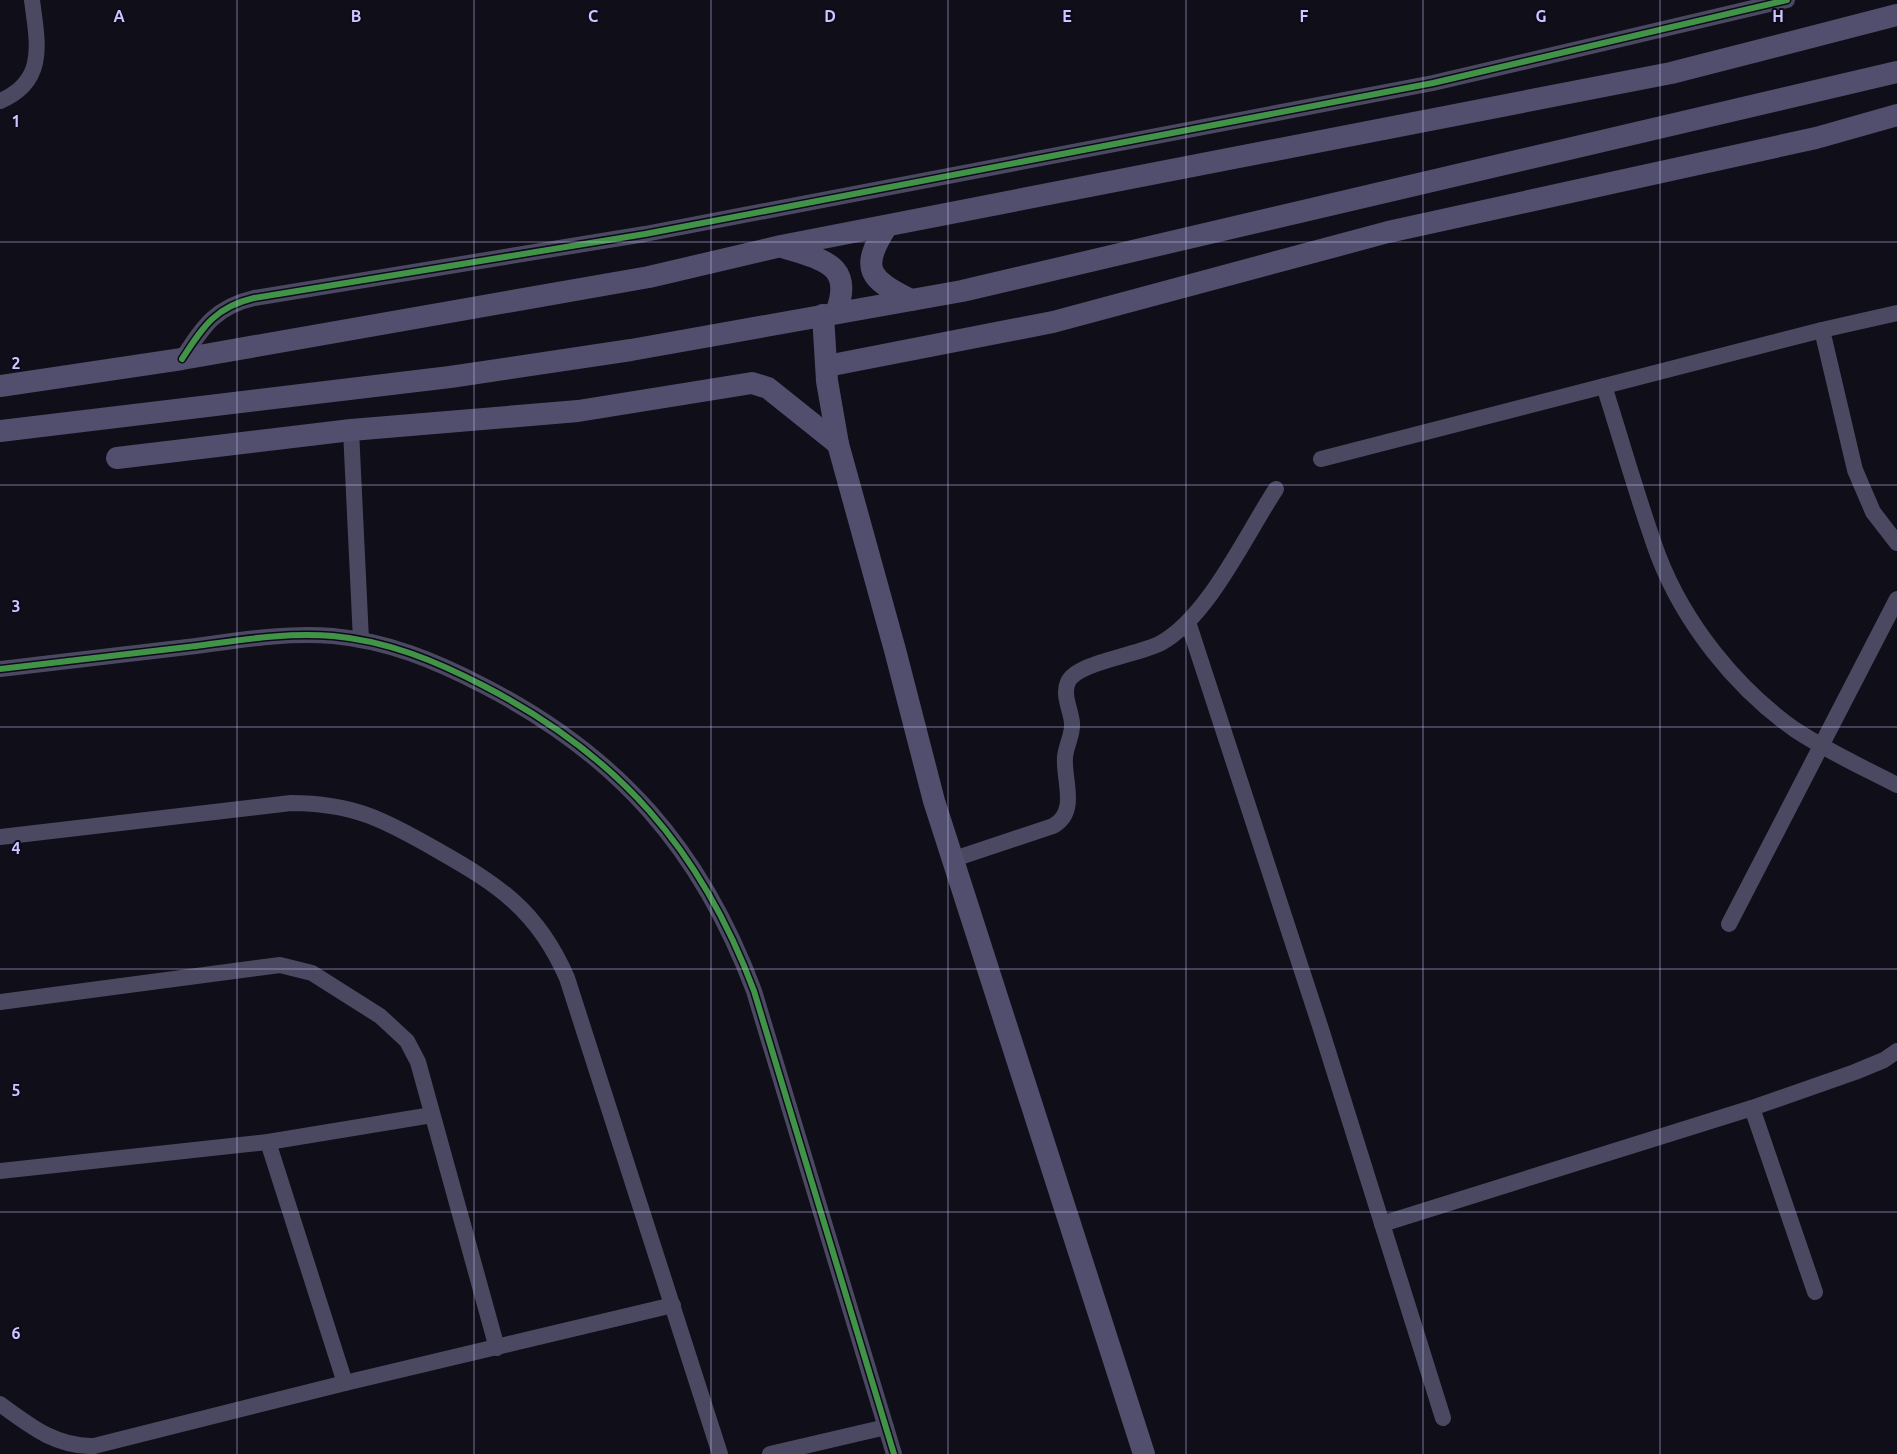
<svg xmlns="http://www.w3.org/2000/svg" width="1897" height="1454" font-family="Ubuntu,sans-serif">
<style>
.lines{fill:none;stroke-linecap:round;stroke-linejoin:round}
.street{stroke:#4a4961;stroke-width:16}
.secondary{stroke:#514f6d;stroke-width:22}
.cycleway-casing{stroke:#0e0a1c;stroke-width:9}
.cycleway{stroke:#419447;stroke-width:6}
.grid{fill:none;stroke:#cdc6ff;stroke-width:1;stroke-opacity:0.55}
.grid-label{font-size:16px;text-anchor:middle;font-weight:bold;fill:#cdc6ff;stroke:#0e0a1c;stroke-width:4;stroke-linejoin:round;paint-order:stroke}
</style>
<rect width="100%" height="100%" fill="#100e18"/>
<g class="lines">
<g class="street">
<path d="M0,101c48,-20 37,-60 32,-101"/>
<path d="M1822,330l33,140 18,42 24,31"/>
<path d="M182,359c21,-32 33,-52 72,-61l391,-64 788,-151 354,-83"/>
<path d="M1604,386c18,56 34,114 54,169 26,68 77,132 136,174 33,22 68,38 103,56"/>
<path d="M351,430l10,210"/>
<path d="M1321,459l501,-129 75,-17"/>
<path d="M1188,622l133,407 122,389"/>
<path d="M0,669c65,-8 131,-15 196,-23 45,-6 91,-14 137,-10 55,5 103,25 151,50 134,69 217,163 270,305l140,463"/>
<path d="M0,837l291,-34c62,0 94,17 146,47 62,35 101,61 130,128l153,476"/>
<path d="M951,860l102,-34c26,-14 10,-46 12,-69 1,-12 8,-22 7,-34 -1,-13 -10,-28 -4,-41 9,-20 71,-27 93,-39 48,-27 84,-107 115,-154"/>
<path d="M1729,924l168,-325"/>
<path d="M0,1002l280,-37 32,8 68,43 27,25 11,21 79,286"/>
<path d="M1752,1108l63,184"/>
<path d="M268,1142l77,241"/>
<path d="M0,1171l268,-29 164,-27"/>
<path d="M1382,1224l370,-116 103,-36 29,-12 13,-9"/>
<path d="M0,1404c30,22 56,43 94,42l251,-63 328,-78"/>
<path d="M770,1454l116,-27"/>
</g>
<g class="secondary">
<path d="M887,226c-28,43 -18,53 24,74"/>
<path d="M783,247c38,13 72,16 53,66"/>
<path d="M823,315l4,66 11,63 57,206 39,151 210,653"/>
<path d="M827,366l226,-44 335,-90 428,-94 81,-23"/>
<path d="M0,386l182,-27 467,-82 132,-31 890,-173 226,-58"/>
<path d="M0,431l450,-54 181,-27 331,-59 935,-219"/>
<path d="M117,458l234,-28 227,-19 174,-28 16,5 70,56"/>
</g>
<defs>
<g id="cycleway">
<path d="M182,359c21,-32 33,-52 72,-61l391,-64 788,-151 354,-83"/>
<path d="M0,669c65,-8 131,-15 196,-23 45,-6 91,-14 137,-10 55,5 103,25 151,50 134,69 217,163 270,305l140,463"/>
</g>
</defs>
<use href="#cycleway" class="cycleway-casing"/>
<use href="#cycleway" class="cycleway"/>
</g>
<path class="grid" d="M237,0v1454M474,0v1454M711,0v1454M948,0v1454M1186,0v1454M1423,0v1454M1660,0v1454M0,242h1897M0,485h1897M0,727h1897M0,969h1897M0,1212h1897"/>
<g class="grid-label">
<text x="119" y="22">A</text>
<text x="356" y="22">B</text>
<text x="593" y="22">C</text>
<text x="830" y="22">D</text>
<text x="1067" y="22">E</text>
<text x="1304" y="22">F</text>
<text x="1541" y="22">G</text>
<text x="1778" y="22">H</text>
<text x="16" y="127">1</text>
<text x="16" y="369">2</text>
<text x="16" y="612">3</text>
<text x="16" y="854">4</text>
<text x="16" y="1096">5</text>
<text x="16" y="1339">6</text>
</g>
</svg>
